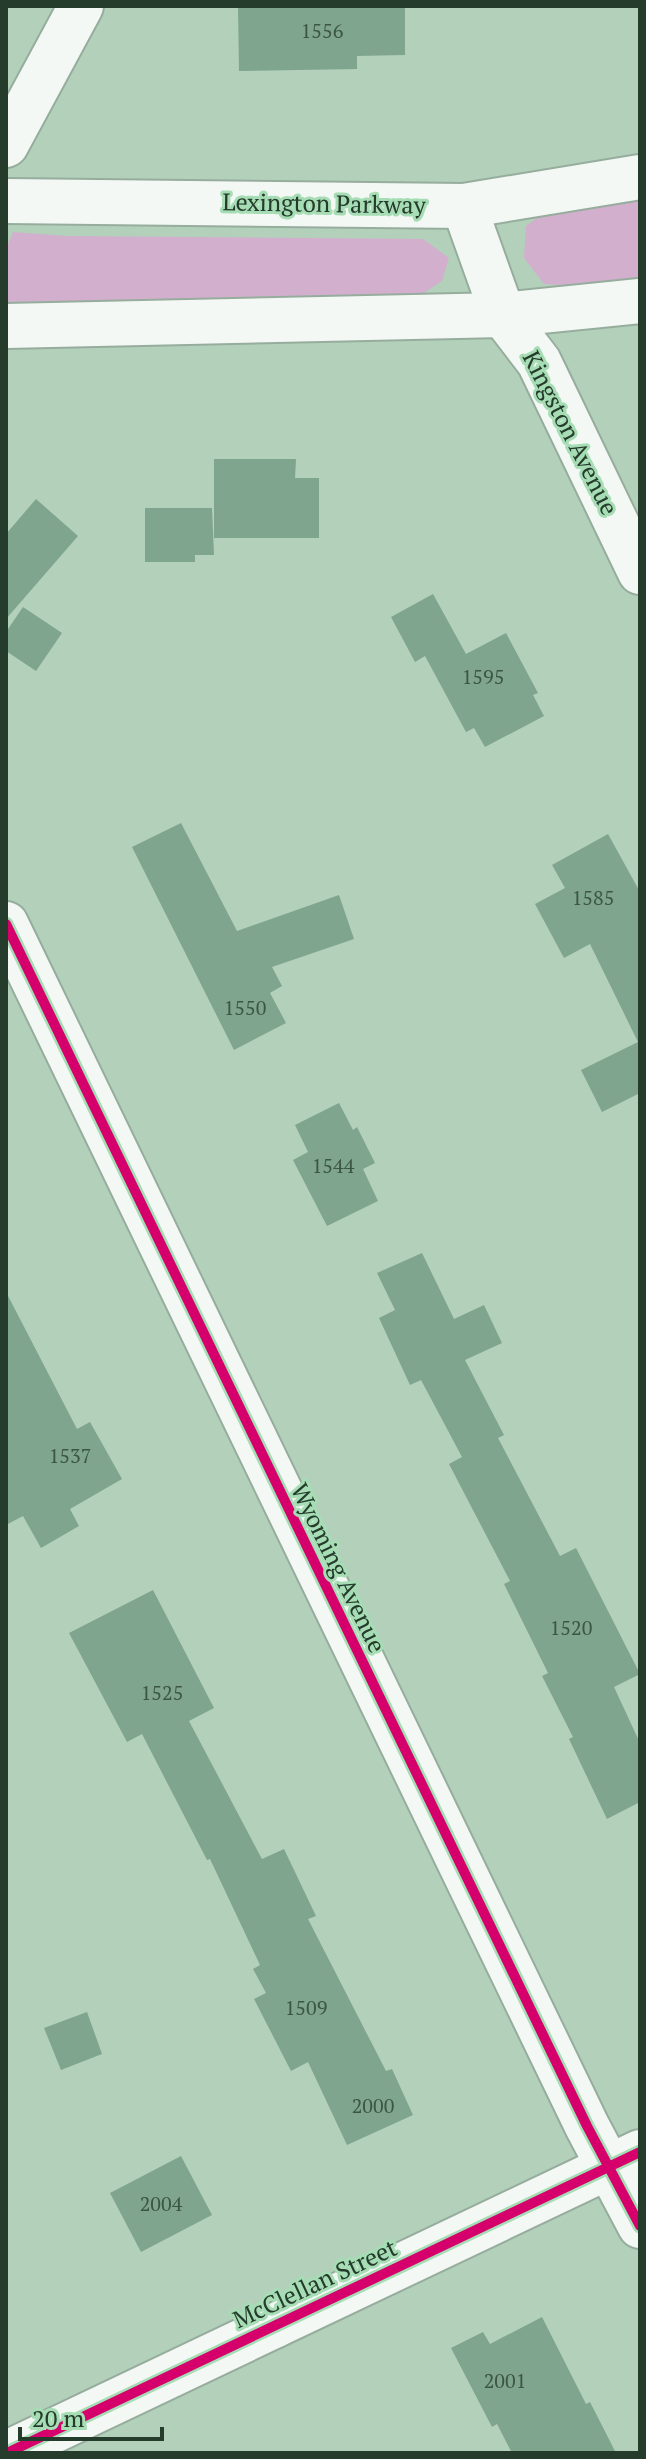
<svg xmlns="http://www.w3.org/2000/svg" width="646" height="2459" font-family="'PT Serif',serif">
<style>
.green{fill:#d2b0cd}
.building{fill:#7fa58e}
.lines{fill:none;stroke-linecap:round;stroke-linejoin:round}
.street-casing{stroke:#96ad9d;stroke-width:48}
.secondary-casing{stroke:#96ad9d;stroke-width:48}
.street{stroke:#f4f8f5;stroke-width:44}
.secondary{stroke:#f4f8f5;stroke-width:44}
.cycleway-casing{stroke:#a6ddb5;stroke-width:15}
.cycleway{stroke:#d6006c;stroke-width:10}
.labels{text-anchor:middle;stroke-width:6;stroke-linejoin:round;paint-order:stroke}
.number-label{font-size:20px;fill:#3c5644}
.street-label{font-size:24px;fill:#253b2c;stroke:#a6ddb5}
</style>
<rect width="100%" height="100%" fill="#b3d0bb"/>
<g class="green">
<path d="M640,199v81l-45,7 -51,-3 -20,-26 2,-32 22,-16z"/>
<path d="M13,232l54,4 356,3 26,19 -7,23 -24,16 -67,4 -342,1 -3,-3v-50z"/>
</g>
<g class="building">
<path d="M238,6h167v49l-48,1v13l-118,2z"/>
<path d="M214,459h82l-1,19h24v60h-105z"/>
<path d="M36,499l42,37 -72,83v-85z"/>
<path d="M145,508h67l2,47h-19v7h-50z"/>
<path d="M433,594l33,60 40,-21 32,60 -5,2 11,21 -59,31 -11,-19 -8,4 -41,-76 -10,6 -24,-45z"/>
<path d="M23,607l39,26 -26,38 -30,-20v-19z"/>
<path d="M181,823l56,108 102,-36 15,44 -82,28 10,19 -12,7 16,30 -52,27 -102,-203z"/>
<path d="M608,834l32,58v201l-38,19 -21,-42 57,-28 -48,-98 -26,14 -29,-54 30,-16 -13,-23z"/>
<path d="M339,1103l14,27 4,-3 18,36 -12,6 15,32 -51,25 -34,-66 15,-8 -13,-27z"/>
<path d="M422,1253l32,66 30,-14 18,38 -37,17 39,75 -6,3 62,118 16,-8 64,126 -26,13 26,56v59l-33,17 -38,-80 4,-2 -31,-61 6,-3 -44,-89 6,-3 -61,-117 13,-7 -41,-77 -11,5 -31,-67 16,-8 -18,-37z"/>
<path d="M6,1292l71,137 13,-7 32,57 -52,30 9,17 -38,22 -18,-32 -17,9z"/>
<path d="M153,1590l61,118 -25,13 73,138 22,-10 32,67 -8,3 78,152 6,-2 21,46 -66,30 -39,-83 -17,9 -37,-72 12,-6 -13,-24 7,-4 -50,-106 -3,1 -65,-126 -15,8 -58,-109z"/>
<path d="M87,2012l15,42 -41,16 -17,-42z"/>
<path d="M181,2156l31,59 -71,37 -31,-59z"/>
<path d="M542,2317l44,87 4,-2 26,51h-104l-15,-29 -5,3 -41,-79 32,-16 7,12z"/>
</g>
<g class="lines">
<defs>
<g id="street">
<path d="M6,145l75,-139"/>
<path d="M6,201l458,5 176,-29"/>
<path d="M464,206l39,109 36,47 101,210"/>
<path d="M6,326l497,-11 137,-14"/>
<path d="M6,924l581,1202 53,100"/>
<path d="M7,2453l267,-127"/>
</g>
<path id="secondary" d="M274,2326l366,-174"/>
</defs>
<use href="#street" class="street-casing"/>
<use href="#secondary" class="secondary-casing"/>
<use href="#street" class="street"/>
<use href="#secondary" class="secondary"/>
<defs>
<g id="cycleway">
<path d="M6,924l581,1202 53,100"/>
<path d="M7,2453l633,-301"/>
</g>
</defs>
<use href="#cycleway" class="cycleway-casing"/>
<use href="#cycleway" class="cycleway"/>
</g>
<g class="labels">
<g class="number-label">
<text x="322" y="38">1556</text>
<text x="483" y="684">1595</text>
<text x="593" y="905">1585</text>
<text x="245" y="1015">1550</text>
<text x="333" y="1173">1544</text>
<text x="70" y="1463">1537</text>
<text x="571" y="1635">1520</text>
<text x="162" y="1700">1525</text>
<text x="306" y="2015">1509</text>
<text x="373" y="2113">2000</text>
<text x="161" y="2211">2004</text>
<text x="505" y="2388">2001</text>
</g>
<g class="street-label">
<text transform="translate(324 204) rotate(1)" y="8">Lexington Parkway</text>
<text transform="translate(570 433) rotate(63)" y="8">Kingston Avenue</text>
<text transform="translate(338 1568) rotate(64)" y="8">Wyoming Avenue</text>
<text transform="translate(315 2284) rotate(-25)" y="8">McClellan Street</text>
</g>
</g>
<rect width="646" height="2459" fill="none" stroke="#253b2c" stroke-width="16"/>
<path d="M20 2427v12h142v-12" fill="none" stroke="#253b2c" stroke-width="4"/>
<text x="32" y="2427" font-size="24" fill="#253b2c" stroke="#a6ddb5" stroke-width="6" paint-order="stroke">20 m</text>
</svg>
